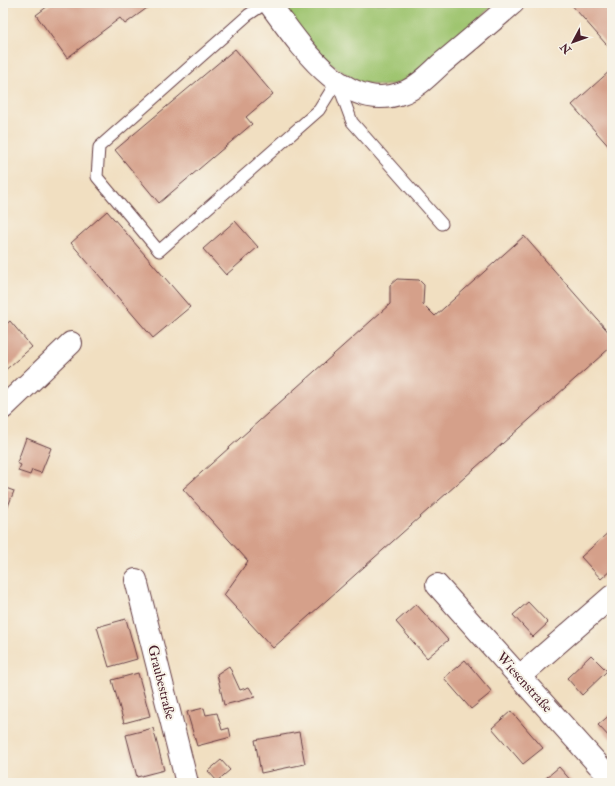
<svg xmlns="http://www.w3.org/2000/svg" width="615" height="786" font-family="'IM FELL Double Pica',serif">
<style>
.green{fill:#9fc570;stroke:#74724e}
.building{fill:#d5a08a}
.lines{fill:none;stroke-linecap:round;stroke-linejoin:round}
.lane-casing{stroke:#633c42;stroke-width:13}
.street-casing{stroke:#633c42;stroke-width:24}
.lane{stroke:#fff;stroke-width:11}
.street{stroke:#fff;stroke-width:22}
.labels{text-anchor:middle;stroke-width:4;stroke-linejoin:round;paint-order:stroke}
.street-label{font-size:14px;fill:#4a1f2b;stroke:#f7f3e8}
</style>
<rect width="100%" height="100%" fill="#f7f3e8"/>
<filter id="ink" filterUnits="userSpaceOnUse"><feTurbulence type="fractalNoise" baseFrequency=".025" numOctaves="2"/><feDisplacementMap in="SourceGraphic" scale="8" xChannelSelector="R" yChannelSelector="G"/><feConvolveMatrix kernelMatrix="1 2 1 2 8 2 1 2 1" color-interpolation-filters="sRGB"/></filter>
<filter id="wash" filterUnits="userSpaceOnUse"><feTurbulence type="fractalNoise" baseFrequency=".012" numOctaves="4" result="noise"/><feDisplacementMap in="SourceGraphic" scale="16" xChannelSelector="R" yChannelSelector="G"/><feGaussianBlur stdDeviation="0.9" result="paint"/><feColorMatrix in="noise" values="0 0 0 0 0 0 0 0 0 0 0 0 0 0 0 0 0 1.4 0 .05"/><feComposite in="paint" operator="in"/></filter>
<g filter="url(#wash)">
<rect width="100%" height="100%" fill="#f1dfc1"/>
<path class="green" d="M279,3h217l-78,69 -19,11 -16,3 -25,-4 -33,-22z"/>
<g id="blocks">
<g class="building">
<path d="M52,3h102l-29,21 -5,-6 -53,40 -31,-43z"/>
<path d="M570,3h42v48z"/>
<path d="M235,49l38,45 -27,23 6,7 -93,79 -44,-53z"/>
<path d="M612,69v81l-40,-45z"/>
<path d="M107,211l83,96 -37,31 -82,-95z"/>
<path d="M235,221l23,26 -32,28 -23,-26z"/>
<path d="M524,236l88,100v10l-339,302 -49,-53 24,-34 -65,-72 207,-185v-19l7,-6 22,1 5,5 -1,19 12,12z"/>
<path d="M10,321l22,26 -29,25v-45z"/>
<path d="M26,438l25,10 -10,25 -9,-3 -2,5 -12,-4 3,-6 -4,-2z"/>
<path d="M3,487l11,4 -11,28z"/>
<path d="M611,530l1,39 -11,10 -20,-22z"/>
<path d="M528,602l20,21 -15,14 -20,-22z"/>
<path d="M416,604l32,36 -21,18 -31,-36z"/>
<path d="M126,619l11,40 -28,8 -12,-40z"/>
<path d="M591,655l16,16 -25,24 -15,-17z"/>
<path d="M465,660l27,32 -21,17 -27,-31z"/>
<path d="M229,666l11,24 9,-3 6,10 -31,8 -7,-31z"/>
<path d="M138,673l12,43 -26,7 -12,-43z"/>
<path d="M204,708l2,7 11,-2 5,17 7,-2 2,9 -34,9 -10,-34z"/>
<path d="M511,711l32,37 -20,16 -31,-36z"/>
<path d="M612,713v27l-14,-15z"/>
<path d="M153,728l11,42 -27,7 -11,-42z"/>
<path d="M299,732l6,32 -44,9 -6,-33z"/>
<path d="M221,760l9,10 -13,11 -9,-10z"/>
<path d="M559,767l14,16h-33z"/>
</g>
</g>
</g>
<g filter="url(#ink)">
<use href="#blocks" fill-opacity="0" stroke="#633c42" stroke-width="1"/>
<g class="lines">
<defs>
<g id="lane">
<path d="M266,3l-18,12 -149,132 -2,30 62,74 160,-141 18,-29"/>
<path d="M338,84l14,38 90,102"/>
</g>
<g id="street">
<path d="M269,3c29,39 75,112 133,90 15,-5 28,-19 39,-29 24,-20 48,-40 72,-61"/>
<path d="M3,408l68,-65"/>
<path d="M136,580l51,203"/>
<path d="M437,585l175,195"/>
<path d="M520,676l92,-80"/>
</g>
</defs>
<use href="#lane" class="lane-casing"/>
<use href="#street" class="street-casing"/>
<use href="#lane" class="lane"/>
<use href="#street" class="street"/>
</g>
</g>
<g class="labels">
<g class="street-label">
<text transform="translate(162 682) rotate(76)" y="5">Graubestraße</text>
<text transform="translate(525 682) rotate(48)" y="5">Wiesenstraße</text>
</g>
</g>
<rect width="615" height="786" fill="none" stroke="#f7f3e8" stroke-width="16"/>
<g transform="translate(573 42) rotate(229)" stroke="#f7f3e8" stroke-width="3" paint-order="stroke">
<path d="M0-3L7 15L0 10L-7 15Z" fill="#4a1f2b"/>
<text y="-6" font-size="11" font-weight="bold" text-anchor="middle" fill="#4a1f2b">N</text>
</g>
</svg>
